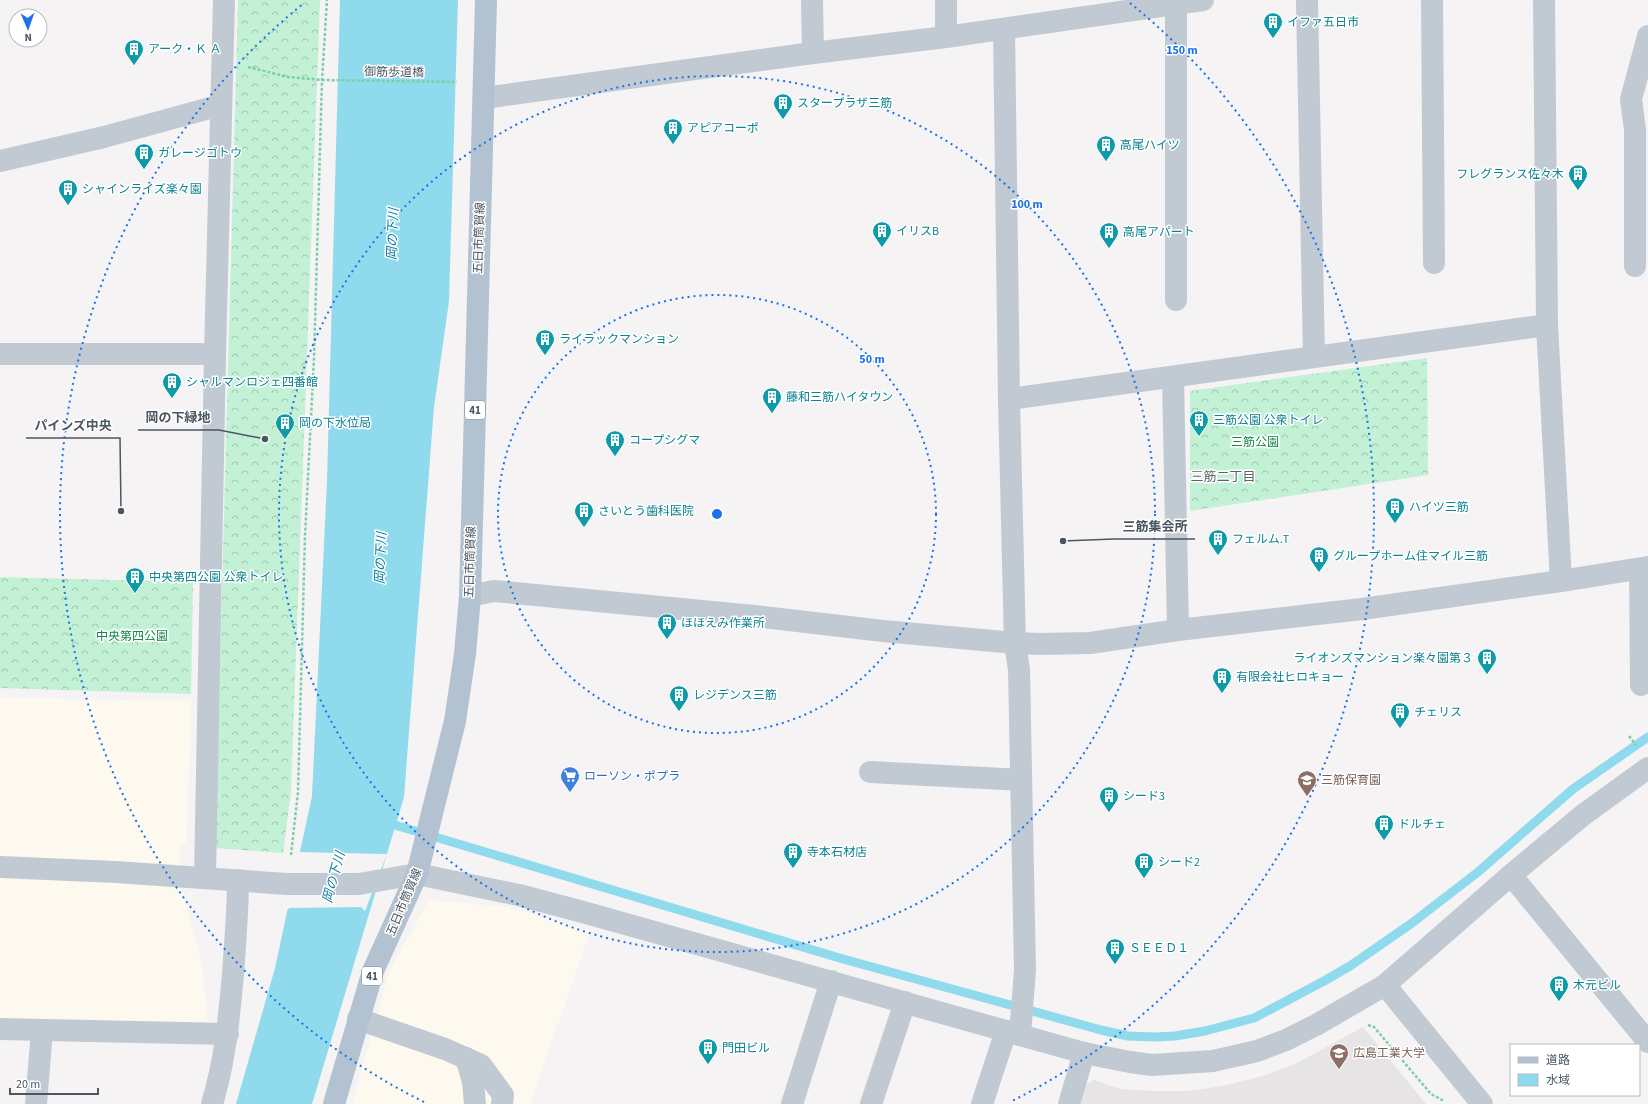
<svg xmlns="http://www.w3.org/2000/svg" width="1648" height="1104" font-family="'Source Sans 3','Noto Sans JP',sans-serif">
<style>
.commercial{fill:#fdf9ef}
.education{fill:#e6e4e5}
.forest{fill:url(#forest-crowns)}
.water{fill:#90daee}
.pier{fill:#f5f3f3}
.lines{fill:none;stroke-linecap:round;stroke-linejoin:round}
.stream{stroke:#90daee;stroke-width:9}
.path{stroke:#7ad0a6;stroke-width:2.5;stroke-dasharray:3 2;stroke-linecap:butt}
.minor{stroke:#c1cad2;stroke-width:22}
.major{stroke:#b3c2d1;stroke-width:22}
.ring{fill:none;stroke:#1a73e8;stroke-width:2;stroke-dasharray:2 4}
.labels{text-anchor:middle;stroke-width:3;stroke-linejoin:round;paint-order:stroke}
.shield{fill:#fff;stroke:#808990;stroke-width:1}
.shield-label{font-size:11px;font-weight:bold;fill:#4a5661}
.culture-label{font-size:12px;fill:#0d838f;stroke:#fff;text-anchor:start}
.street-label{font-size:12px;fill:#4a5661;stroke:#fff}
.park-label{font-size:12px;fill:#17864f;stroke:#fff}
.shop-label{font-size:12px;fill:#366cbe;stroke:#fff;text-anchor:start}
.education-label{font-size:12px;fill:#785e54;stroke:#fff;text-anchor:start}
.water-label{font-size:13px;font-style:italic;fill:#0c7c9b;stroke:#fff}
.neighbourhood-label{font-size:13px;fill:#5f6368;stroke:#fff}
.centre{fill:#1a73e8;stroke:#fff;stroke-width:2}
.ring-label{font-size:12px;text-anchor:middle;font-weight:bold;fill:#1a73e8;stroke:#fff;stroke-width:3;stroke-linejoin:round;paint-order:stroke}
.leader{fill:none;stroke:#4a5661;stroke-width:1.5}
.callout-dot{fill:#4a5661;stroke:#fff;stroke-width:1.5}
.callout-label{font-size:13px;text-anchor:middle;font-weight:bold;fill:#4a5661;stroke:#fff;stroke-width:3;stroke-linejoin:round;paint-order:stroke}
</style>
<defs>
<pattern id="forest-crowns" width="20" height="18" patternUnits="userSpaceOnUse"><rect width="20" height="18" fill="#c3f1d5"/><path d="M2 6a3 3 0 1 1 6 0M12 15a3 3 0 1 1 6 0" fill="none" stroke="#a0c6b0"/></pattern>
</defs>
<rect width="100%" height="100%" fill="#f5f3f3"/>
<g class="commercial">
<path d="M0,698l191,3 -4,140 -7,7 1,39 21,77 6,63 -208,-3z"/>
<path d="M429,900l79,7 83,23 -61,174h-178l37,-132z"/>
</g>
<path class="education" d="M1363,1027l63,77h-349l5,-17 12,-7 26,9 34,2h34l35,-5 40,-10 34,-13z"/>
<g class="forest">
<path d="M238,0h82l-29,792 -8,61 -68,-5z"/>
<path d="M1427,358l1,117 -238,36v-120z"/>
<path d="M0,577l193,5 -2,112 -191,-6z"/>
</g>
<path class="water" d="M340,0h118l-9,301 -15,106 -30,390 -92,307h-76l39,-136 37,-172 15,-315z"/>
<path class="pier" d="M298,852l89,2 -22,57 -4,-4 -71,1 -4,2z"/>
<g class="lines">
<path class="stream" d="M395,825l448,134 258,71 27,6 26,1 21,-1 30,-5 49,-13 70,-37 26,-15 62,-43 66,-51 95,-83 75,-52"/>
<g class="path">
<path d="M248,67l40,10 34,3 135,2"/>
<path d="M1629,736l7,9"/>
<path d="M291,855l7,-63 7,-256 9,-178 8,-278 5,-80"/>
<path d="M1368,1025l6,2 57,67 13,7"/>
</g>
<g class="minor">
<path d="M812,0l1,53"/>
<path d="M946,0v37"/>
<path d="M1307,0l7,357"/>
<path d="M1432,0l2,263"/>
<path d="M1544,0l3,325 14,256"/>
<path d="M1004,29l5,370 6,244 4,27 6,300 -5,65"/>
<path d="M484,98l329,-45 133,-16 257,-37"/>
<path d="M0,161l104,-24 117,-32"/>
<path d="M1635,266v-136l-4,-31 17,-63"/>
<path d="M1176,300v-296"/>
<path d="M0,354h215"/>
<path d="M1173,377l5,253"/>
<path d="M1009,399l538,-74"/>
<path d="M1640,569l1,116"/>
<path d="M470,596l24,-5 260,25 129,15 132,12 25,1 50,-1 88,-13 184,-21 199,-28 87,-14"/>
<path d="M870,772l151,8"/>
<path d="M0,867l116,5 171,12h72l58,-10 102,21 64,17 501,141 46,9 22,3 61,-4 44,-10 29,-11 30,-15 69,-40 126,-110 72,-60 65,-47"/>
<path d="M1511,875l137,167"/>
<path d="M205,877l10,-523 9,-354"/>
<path d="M1385,985l97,119"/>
<path d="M358,1019l87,30 36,16 22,30 -1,9"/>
<path d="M0,1029l228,5"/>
<path d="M466,1058l7,24 2,22"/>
<path d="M36,1104l6,-74"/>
<path d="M212,1104c13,-43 17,-85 21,-130 2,-31 5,-63 5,-94"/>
<path d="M792,1104l39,-123"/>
<path d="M871,1104l34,-102"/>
<path d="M982,1104l24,-73"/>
<path d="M1069,1104l15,-51"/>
</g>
<path class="major" d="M334,1104l39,-133 44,-97 38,-153 10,-67 5,-58 16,-596"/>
</g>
<g class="ring">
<circle cx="717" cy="514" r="219"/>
<circle cx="717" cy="514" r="438"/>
<path d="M424 1102A657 657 0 0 1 304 3M1130 3A657 657 0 0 1 1010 1102"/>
</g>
<defs>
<symbol id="building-pin" viewBox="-11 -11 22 30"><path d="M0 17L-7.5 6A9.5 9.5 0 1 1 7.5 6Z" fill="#0f9aa8" stroke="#fff"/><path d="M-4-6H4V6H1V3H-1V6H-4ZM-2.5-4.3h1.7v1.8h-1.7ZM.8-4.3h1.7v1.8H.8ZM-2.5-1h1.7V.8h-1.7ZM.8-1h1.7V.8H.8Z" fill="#fff"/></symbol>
<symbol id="supermarket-pin" viewBox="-11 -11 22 30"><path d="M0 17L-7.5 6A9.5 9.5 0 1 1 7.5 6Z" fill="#3f7fe0" stroke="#fff"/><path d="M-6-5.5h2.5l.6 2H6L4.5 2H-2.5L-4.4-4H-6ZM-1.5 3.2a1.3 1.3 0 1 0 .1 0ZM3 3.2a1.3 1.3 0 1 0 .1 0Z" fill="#fff"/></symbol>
<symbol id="school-pin" viewBox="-11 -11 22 30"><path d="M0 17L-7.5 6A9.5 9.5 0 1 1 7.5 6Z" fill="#8d6e63" stroke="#fff"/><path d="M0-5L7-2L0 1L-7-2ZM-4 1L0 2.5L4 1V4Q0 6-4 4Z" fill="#fff"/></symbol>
<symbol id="university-pin" viewBox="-11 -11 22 30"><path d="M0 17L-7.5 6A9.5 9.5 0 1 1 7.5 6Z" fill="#8d6e63" stroke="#fff"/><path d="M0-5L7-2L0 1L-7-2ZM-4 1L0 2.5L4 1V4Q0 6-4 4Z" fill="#fff"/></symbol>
</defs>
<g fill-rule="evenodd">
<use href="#building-pin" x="1262" y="11" width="22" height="30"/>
<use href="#building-pin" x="123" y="38" width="22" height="30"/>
<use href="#building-pin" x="772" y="92" width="22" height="30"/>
<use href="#building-pin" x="662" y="117" width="22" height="30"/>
<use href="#building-pin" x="1095" y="134" width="22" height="30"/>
<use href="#building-pin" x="133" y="142" width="22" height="30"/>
<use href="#building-pin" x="1567" y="163" width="22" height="30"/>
<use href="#building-pin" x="57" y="178" width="22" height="30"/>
<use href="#building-pin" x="871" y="220" width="22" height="30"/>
<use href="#building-pin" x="1098" y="221" width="22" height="30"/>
<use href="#building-pin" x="534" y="328" width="22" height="30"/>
<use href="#building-pin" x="161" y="371" width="22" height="30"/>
<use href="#building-pin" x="761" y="386" width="22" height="30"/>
<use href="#building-pin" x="1188" y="409" width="22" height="30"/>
<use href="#building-pin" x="274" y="412" width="22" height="30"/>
<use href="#building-pin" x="604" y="429" width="22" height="30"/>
<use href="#building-pin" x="1384" y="496" width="22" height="30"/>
<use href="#building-pin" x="573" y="500" width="22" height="30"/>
<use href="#building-pin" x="1207" y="528" width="22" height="30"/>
<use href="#building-pin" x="1308" y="545" width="22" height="30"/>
<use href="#building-pin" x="124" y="566" width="22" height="30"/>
<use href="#building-pin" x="656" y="612" width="22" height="30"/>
<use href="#building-pin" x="1476" y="647" width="22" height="30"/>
<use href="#building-pin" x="1211" y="666" width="22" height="30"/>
<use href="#building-pin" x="668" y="684" width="22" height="30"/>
<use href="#building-pin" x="1389" y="701" width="22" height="30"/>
<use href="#supermarket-pin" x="559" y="765" width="22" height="30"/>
<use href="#school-pin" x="1296" y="769" width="22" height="30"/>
<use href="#building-pin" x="1098" y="785" width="22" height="30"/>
<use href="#building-pin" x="1373" y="813" width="22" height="30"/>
<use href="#building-pin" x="782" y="841" width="22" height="30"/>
<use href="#building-pin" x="1133" y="851" width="22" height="30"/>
<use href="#building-pin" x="1104" y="937" width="22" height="30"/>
<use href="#building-pin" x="1548" y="974" width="22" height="30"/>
<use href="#building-pin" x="697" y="1037" width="22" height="30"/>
<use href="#university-pin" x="1328" y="1042" width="22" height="30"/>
</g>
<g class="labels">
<g class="shield">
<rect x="465" y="401" width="20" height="18" rx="3"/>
<rect x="362" y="967" width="20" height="18" rx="3"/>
</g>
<g class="shield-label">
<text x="475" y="414">41</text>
<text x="372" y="980">41</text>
</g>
<g class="culture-label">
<text x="1287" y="26">イファ五日市</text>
<text x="148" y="53">アーク・Ｋ Ａ</text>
<text x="797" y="107">スタープラザ三筋</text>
<text x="687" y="132">アピアコーポ</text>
<text x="1120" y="149">高尾ハイツ</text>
<text x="158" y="157">ガレージゴトウ</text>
<text x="1564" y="178" text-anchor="end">フレグランス佐々木</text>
<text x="82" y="193">シャインライズ楽々園</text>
<text x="896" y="235">イリスB</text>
<text x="1123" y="236">高尾アパート</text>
<text x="559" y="343">ライラックマンション</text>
<text x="186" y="386">シャルマンロジェ四番館</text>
<text x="786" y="401">藤和三筋ハイタウン</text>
<text x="1213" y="424">三筋公園 公衆トイレ</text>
<text x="299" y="427">岡の下水位局</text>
<text x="629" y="444">コープシグマ</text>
<text x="1409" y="511">ハイツ三筋</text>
<text x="598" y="515">さいとう歯科医院</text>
<text x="1232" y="543">フェルム.T</text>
<text x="1333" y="560">グループホーム住マイル三筋</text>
<text x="149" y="581">中央第四公園 公衆トイレ</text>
<text x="681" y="627">ほほえみ作業所</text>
<text x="1473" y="662" text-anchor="end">ライオンズマンション楽々園第３</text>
<text x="1236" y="681">有限会社ヒロキョー</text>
<text x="693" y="699">レジデンス三筋</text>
<text x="1414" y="716">チェリス</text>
<text x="1123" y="800">シード3</text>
<text x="1398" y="828">ドルチェ</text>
<text x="807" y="856">寺本石材店</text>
<text x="1158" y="866">シード2</text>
<text x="1129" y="952">ＳＥＥＤ１</text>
<text x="1573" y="989">木元ビル</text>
<text x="722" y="1052">門田ビル</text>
</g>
<g class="street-label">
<text transform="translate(394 72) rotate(1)" y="4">御筋歩道橋</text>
<text transform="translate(479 238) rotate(-88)" y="4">五日市筒賀線</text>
<text transform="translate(470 562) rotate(-88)" y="4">五日市筒賀線</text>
<text transform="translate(404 902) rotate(-67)" y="4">五日市筒賀線</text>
</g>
<g class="park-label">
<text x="1255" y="446">三筋公園</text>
<text x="132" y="640">中央第四公園</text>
</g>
<g class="shop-label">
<text x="584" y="780">ローソン・ポプラ</text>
</g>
<g class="education-label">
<text x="1321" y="784">三筋保育園</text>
<text x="1353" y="1057">広島工業大学</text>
</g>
<g class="water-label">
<text transform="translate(392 234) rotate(-88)" y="5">岡の下川</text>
<text transform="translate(380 558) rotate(-88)" y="5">岡の下川</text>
<text transform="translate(333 877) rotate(-75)" y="5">岡の下川</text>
</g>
<g class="neighbourhood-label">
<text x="1223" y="481">三筋二丁目</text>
</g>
</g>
<circle cx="717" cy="514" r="6" class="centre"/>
<g class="ring-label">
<text x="1182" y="54">150 m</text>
<text x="1027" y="208">100 m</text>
<text x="872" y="363">50 m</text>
</g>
<path class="leader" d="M265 439L219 430H138M121 511L120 438H26M1063 541L1114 539H1195"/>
<g class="callout-dot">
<circle cx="265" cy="439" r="4"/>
<circle cx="121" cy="511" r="4"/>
<circle cx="1063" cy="541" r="4"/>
</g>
<g class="callout-label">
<text x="178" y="422">岡の下緑地</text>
<text x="73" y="430">パインズ中央</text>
<text x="1155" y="531">三筋集会所</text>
</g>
<rect x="1510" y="1044" width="130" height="52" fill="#ffffff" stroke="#b7bbc0"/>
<rect x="1518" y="1057" width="20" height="6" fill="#b3c2d1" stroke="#b7bbc0"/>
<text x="1546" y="1064" font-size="12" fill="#4a5661">道路</text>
<rect x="1518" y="1074" width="20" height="12" fill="#90daee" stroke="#b7bbc0"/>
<text x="1546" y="1084" font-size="12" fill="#4a5661">水域</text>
<g transform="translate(28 28) rotate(178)"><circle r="19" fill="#ffffff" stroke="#b7bbc0"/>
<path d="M0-3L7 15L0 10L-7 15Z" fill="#1a73e8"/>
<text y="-6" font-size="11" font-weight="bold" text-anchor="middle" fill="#4a5661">N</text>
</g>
<path d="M10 1088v6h88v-6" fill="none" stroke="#4a5661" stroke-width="2"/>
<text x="16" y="1088" font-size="12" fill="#4a5661" stroke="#ffffff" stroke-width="3" paint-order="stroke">20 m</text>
</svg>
